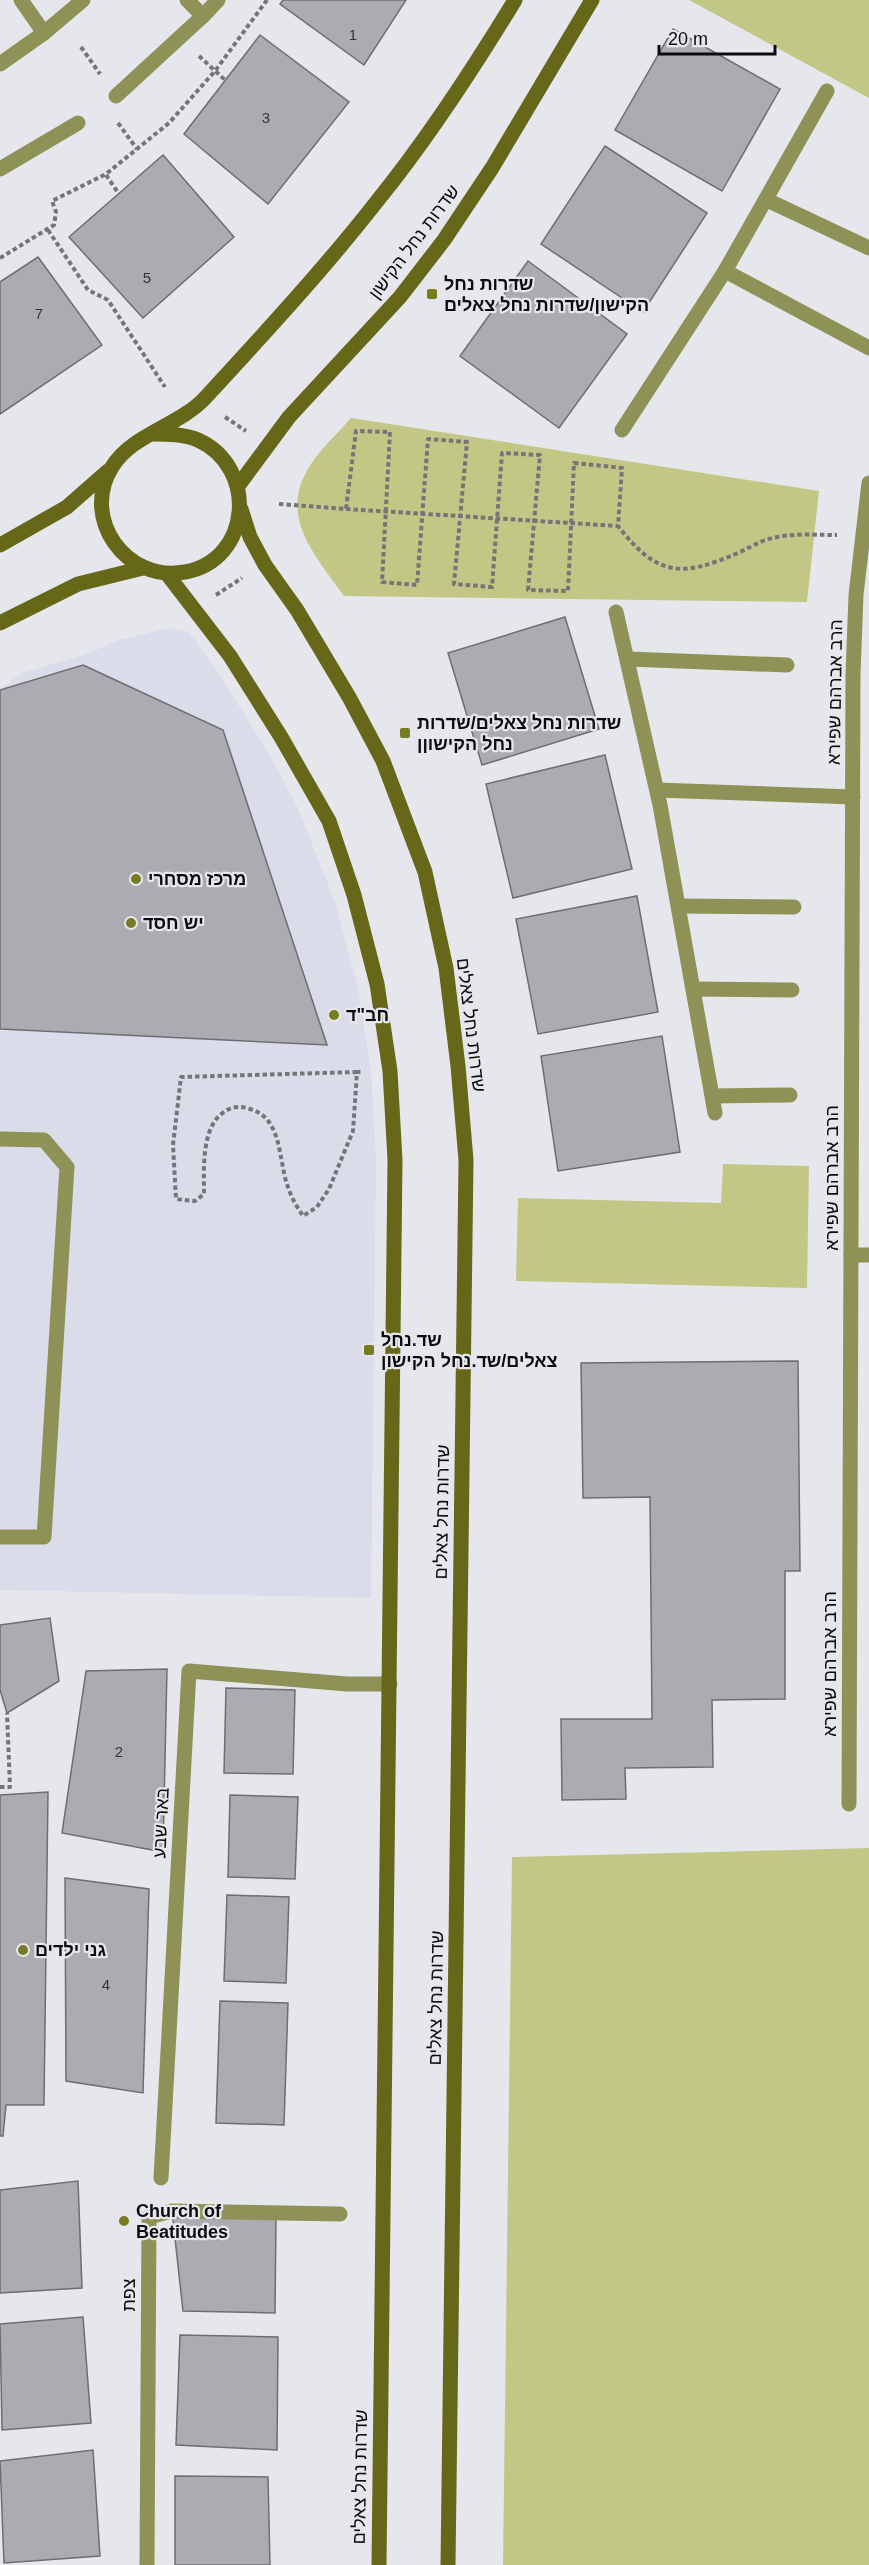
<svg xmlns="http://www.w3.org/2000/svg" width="869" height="2565" font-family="Helvetica,Heebo,sans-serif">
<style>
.built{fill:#dbdce9}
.green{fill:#c3c786}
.building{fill:#ababb1;stroke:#6d6d72;stroke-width:1.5}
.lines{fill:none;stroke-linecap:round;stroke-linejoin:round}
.path{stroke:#757579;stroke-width:4;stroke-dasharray:4.5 3;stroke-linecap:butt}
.service{stroke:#8f9257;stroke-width:15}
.minor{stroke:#8f9257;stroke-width:15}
.secondary{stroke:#666719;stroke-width:15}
.poi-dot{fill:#797b24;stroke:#e6e7ec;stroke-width:2}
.labels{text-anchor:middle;stroke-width:4.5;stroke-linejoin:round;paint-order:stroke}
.number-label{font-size:15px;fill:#343437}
.street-label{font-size:18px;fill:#0c0c0e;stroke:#e6e7ec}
.poi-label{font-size:18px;font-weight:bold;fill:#0c0c0e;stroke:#e6e7ec;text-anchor:start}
</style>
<rect width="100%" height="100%" fill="#e6e7ec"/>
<path class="built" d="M169,628l20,4 25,35 51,80 32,59 38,96 23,86 13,85 5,87 -5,438 -371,-8v-901l22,-16 62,-18 35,-15z"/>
<g class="green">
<path d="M689,0h180v98z"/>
<path d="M351,418l468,73 -12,111 -463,-6c-30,-42 -67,-81 -33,-132 11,-17 27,-31 40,-46z"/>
<path d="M723,1164l86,2 -2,122 -291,-7 2,-83 203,5z"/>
<path d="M869,1848v717h-366l9,-708z"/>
</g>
<g class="building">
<path d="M283,0h123l-42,65 -84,-61z"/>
<path d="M673,29l107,60 -58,102 -107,-61z"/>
<path d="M260,35l89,67 -81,102 -84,-70z"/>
<path d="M605,146l102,67 -64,99 -102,-68z"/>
<path d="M163,155l71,82 -91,81 -74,-81z"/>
<path d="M38,257l64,88 -102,69v-132z"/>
<path d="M528,261l99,73 -68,94 -99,-72z"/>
<path d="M565,617l34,112 -117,36 -34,-112z"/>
<path d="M83,665l140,65 104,315 -327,-16v-339z"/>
<path d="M605,755l27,114 -119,29 -27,-114z"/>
<path d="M637,896l21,116 -120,22 -22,-115z"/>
<path d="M662,1036l18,116 -122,19 -17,-115z"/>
<path d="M798,1361l2,210h-15v128l-73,1 1,67 -88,1 1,31 -64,1 -1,-81h91l-2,-222 -67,1 -2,-135z"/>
<path d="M50,1618l9,63 -52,32 -7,-23v-65z"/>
<path d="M167,1669l-4,183 -101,-19 24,-162z"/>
<path d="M226,1688l69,2 -2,84 -69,-1z"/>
<path d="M48,1792l-4,313h-38l-3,31h-3v-341z"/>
<path d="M230,1795l68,2 -3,82 -67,-2z"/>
<path d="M65,1878l84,11 -6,204 -77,-12z"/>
<path d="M227,1895l62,2 -3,86 -62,-2z"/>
<path d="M220,2001l68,2 -4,122 -68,-2z"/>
<path d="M78,2181l4,107 -82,5v-103z"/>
<path d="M172,2211l104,5 -1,97 -92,-2z"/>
<path d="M83,2317l8,106 -89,7 -2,-106z"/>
<path d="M180,2335l98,2 -1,113 -101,-5z"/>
<path d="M93,2450l7,106 -96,7 -4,-102z"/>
<path d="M175,2476l93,1 2,88h-95z"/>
</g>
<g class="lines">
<g class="path">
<path d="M81,47l19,27"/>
<path d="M199,56l26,24"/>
<path d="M118,123l19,26"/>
<path d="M106,175l13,19"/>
<path d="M48,230l40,60 20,10 57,87"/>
<path d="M0,258l54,-33 2,-13 -4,-11 54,-27 63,-51 46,-52 52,-71"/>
<path d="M225,417l21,14"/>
<path d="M279,504l67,5 10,-78 34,1 -8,150 35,3 11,-146 39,3 -13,142 38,3 10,-134 38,2 -12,135 40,1 6,-128 48,5 -4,58c39,50 62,52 120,27 9,-4 17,-9 25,-12 24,-9 50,-6 74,-6"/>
<path d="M346,509l272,17"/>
<path d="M216,595l26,-17"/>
<path d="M357,1072l-176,5 -8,68 3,54 19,2 9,-7c0,-25 -3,-67 20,-82 8,-6 17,-6 26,-3 33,9 28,52 38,78 3,10 9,20 15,29l14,-9 12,-18 24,-58 4,-59h6"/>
<path d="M0,1787h10l-3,-74"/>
</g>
<g class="service">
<path d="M21,0l23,33"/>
<path d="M187,0l16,16"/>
<path d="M116,96l87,-80 15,-16"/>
<path d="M0,169l78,-46"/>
<path d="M767,200l102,48"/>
<path d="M725,271l144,77"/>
<path d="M622,430l103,-159 102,-180"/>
<path d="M616,612l44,193 55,308"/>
<path d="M628,659l159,6"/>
<path d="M657,790l196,7"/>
<path d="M679,906l115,1"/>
<path d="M694,989l98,1"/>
<path d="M713,1096l77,-1"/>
</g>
<g class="minor">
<path d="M0,64l44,-31 39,-33"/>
<path d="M0,1139l44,1 23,27 -23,370h-44"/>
<path d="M851,1255h18"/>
<path d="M849,1804l4,-1130 3,-79 13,-112"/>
<path d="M161,2178l28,-507 158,13h43"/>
<path d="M147,2565l2,-348 23,-6 168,3"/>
</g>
<g class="secondary">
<path d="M153,434c15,0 31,0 45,6 60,27 54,120 -13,132 -59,11 -105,-54 -73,-105 20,-33 67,-41 93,-69 59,-64 119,-129 173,-198 51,-63 95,-131 137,-200"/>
<path d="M238,486l51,-69 111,-120 44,-57 48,-72 100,-168"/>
<path d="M241,509l9,28 15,28 32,45 52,87 34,64 42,111 21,96 12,98 8,94 -18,1405"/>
<path d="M0,545l67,-38 41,-36"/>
<path d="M167,574l63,82 51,81 48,84 25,74 23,89 13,87 5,89 -16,1405"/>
<path d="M0,623l78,-39 65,-16"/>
</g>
</g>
<g class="poi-dot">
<rect x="426" y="288" width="12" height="12" rx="3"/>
<rect x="399" y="727" width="12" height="12" rx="3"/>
<circle cx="136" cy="879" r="6"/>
<circle cx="131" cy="923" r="6"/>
<circle cx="334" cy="1015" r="6"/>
<rect x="363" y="1344" width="12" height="12" rx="3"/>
<circle cx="23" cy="1950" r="6"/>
<circle cx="124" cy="2221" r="6"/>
</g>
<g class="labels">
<g class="number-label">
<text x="353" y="40">1</text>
<text x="266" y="123">3</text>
<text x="147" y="283">5</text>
<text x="39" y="319">7</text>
<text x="119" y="1757">2</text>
<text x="106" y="1990">4</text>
</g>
<g class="street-label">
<text transform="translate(414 242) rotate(-53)" y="6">שדרות נחל הקישון</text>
<text transform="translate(835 692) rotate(-89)" y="6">הרב אברהם שפירא</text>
<text transform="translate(471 1025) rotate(83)" y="6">שדרות נחל צאלים</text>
<text transform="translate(832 1178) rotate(-90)" y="6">הרב אברהם שפירא</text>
<text transform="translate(442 1512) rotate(-89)" y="6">שדרות נחל צאלים</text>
<text transform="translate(830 1664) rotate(-90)" y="6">הרב אברהם שפירא</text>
<text transform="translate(161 1823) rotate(-87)" y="6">באר שבע</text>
<text transform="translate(436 1998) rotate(-89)" y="6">שדרות נחל צאלים</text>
<text transform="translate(129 2295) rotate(-90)" y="6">צפת</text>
<text transform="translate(360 2477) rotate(-89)" y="6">שדרות נחל צאלים</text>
</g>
<g class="poi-label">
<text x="444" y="290">שדרות נחל<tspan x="444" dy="21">הקישון/שדרות נחל צאלים</tspan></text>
<text x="417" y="729">שדרות נחל צאלים/שדרות<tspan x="417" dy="21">נחל הקישוןן</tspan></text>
<text x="148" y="885">מרכז מסחרי</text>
<text x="143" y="929">יש חסד</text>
<text x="346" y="1021">חב"ד</text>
<text x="381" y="1346">שד.נחל<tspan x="381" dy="21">צאלים/שד.נחל הקישון</tspan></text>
<text x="35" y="1956">גני ילדים</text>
<text x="136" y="2217">Church of<tspan x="136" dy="21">Beatitudes</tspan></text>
</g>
</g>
<path d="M659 45v9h116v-9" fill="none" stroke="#0c0c0e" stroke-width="3"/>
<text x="668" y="45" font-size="18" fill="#0c0c0e" stroke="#e6e7ec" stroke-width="4.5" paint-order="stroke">20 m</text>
</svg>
